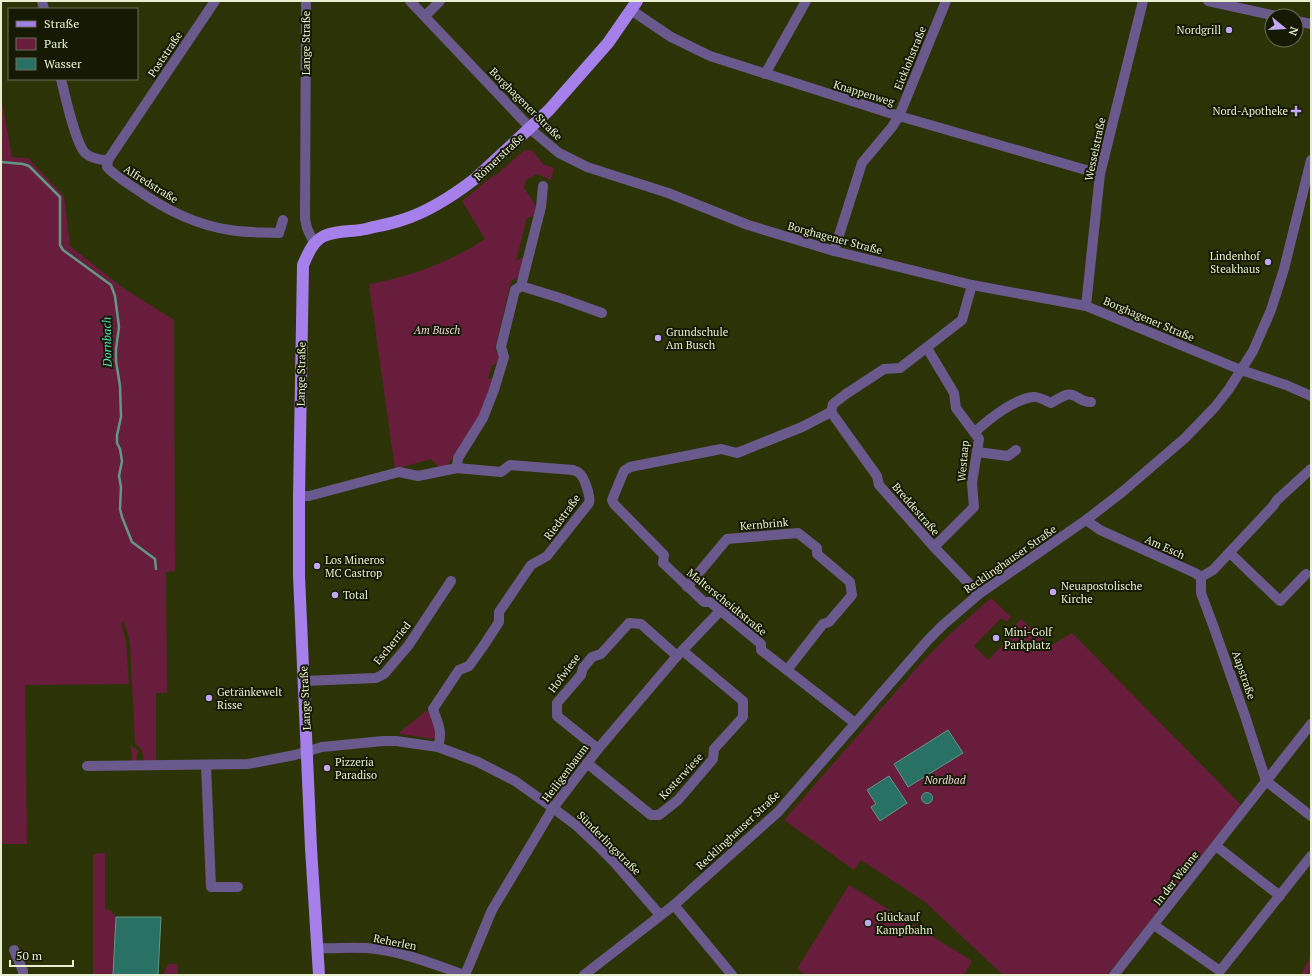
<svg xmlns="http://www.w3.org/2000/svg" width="1312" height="976" font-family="'PT Serif',serif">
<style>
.green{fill:#681d3d}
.water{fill:#297164;stroke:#629785}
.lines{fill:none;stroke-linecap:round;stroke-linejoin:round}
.stream{stroke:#629785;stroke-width:2.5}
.minor{stroke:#6a598d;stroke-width:10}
.major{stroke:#a57fea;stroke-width:12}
.poi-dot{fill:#c0a8f3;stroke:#161a04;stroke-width:1.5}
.labels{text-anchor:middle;stroke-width:4;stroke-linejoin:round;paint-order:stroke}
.poi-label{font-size:11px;fill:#e8efd1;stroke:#161a04;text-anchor:start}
.street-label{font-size:11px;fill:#e8efd1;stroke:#161a04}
.park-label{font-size:11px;font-style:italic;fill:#f0d6dd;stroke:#161a04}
.water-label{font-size:12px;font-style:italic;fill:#57e0c6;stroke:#161a04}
</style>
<rect width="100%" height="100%" fill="#2c3407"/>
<g class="green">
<path d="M1,96l11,61 16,1 36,38 6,50 53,42 51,32 1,251 -9,1 1,121h-11v68h-12l-2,-11 -7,-7 -5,-98 -2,-11 -5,-13 -2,2 5,18 3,43 -104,1 2,159h-26z"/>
<path d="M526,150l7,1 10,13 11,4 -3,12 -14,-6 -11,6 -2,8 12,18 -2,10 -7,2 -11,43 8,-4 -5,20 -8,4 -16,68 5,10 -1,4 -7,2 -4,14 7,-1 -16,39 -32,49 -7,2 -9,-9 -36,10 -26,-185c41,-7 81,-22 116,-45l-23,-38 32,-26 1,1 28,-25z"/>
<path d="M991,598l20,19 -5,5 -5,-4 -27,28 14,14 31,-31 -4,-4 6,-6 29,27 22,-13 169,172 -134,170h-104l-78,-73 -64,-42 -7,10 -70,-50 136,-156 32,-32z"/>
<path d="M426,711l3,1 8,20 -1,4 -2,3 -34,-5v-2z"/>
<path d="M131,745l7,6v4h-2l1,6h-5z"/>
<path d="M105,853v56l5,1 6,7 -2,50 -1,8h-20v-121z"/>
<path d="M849,885l123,76 -8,14h-158l-9,-6z"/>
<path d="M1311,955v20h-10z"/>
<path d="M168,964h9l1,11h-15z"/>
</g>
<g class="water">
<path d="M948,730l15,23 -55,34 -14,-23z"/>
<path d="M889,776l18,27 -27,18 -9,-14 5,-3 -9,-14z"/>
<circle cx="927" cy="798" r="5.5"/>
<path d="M116,917h45l-3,58h-45z"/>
</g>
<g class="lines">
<path class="stream" d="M1,162l22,2 6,2 31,31v48l3,5 48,35 4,11 4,31 -3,22v12l4,25 1,31 -4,18v8l3,6 2,12 -3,15 2,11 -1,22 2,8 10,25 23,17 1,10"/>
<g class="minor">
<path d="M42,1l2,8"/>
<path d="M306,1l-1,218 2,9 7,15"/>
<path d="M410,1l125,132 24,20 28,14 81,26 80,32 86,26 138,34 114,21 155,64 45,15 25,11"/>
<path d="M1208,1l68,15"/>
<path d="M631,10l40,27 39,19 189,60 201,58"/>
<path d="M425,16l15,-15"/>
<path d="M1296,21l15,3"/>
<path d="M765,74l41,-73"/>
<path d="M61,79c4,16 14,63 24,74 7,6 15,7 23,7l-1,7c8,9 19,15 29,22 28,20 60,36 94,41 16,3 33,2 49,3l4,-13"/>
<path d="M108,160l107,-159"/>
<path d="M834,251l28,-88 30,-36 7,-11 47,-115"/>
<path d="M521,286l39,12 42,15"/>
<path d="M1086,306l14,-132 43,-173"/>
<path d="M927,348l27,45 2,15 23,31 -7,44 2,24 -40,40"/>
<path d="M831,412l46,64 2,9 55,62 45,47"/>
<path d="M975,432c14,-13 39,-33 58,-35 5,-1 13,4 18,6 5,-3 10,-6 15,-8 9,-3 15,8 25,7"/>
<path d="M977,452l31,4 8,-6"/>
<path d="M457,468l1,-10 25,-40 11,-28 10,-33 -3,-10 14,-57 6,-4 20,-79 2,-21"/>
<path d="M299,496h10l90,-24 19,4 39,-8 44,4 9,-7 63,5c2,1 4,1 6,3 5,3 12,24 10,30l-42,53 -16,9 -32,47v10l-15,23 -15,21 -10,4 -26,39c5,15 10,22 5,38"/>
<path d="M1086,520l14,10 95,43 6,4"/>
<path d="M1230,553l50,48 26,-27"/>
<path d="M1201,577v16l13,35 31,88 21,65"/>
<path d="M1201,577l12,-7 60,-64 4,-6 34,-31"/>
<path d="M687,587l40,-48 71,-6 19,15v6l33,28 2,13 -23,27 -6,2 -36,46"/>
<path d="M304,681l72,-3 8,-4 24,-28 43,-65"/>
<path d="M855,723l-94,-73v-6l-51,-42h-6l-41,-39 1,-8 -50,-51 -2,-4 12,-29 6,-4 91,-18 16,4 65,-26 29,-15 2,-8 13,-10 38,-25 16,-1 62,-48 10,-35"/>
<path d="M598,749l-41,-33v-13l24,-28 2,-7 9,-11 9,-3 28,-31 12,1 36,32"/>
<path d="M587,763l64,52h8l19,-15 35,-41 1,-10 29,-32v-16l-60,-50"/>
<path d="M206,765l5,122h27"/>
<path d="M87,766l161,-2 47,-9 27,-8 61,-6h13l42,6 40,15 37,19 38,27 24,18 18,17 19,19 46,53"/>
<path d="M1266,781l45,35"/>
<path d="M1216,846l64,50"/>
<path d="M674,905l58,70"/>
<path d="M1154,925l66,46 91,-115"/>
<path d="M317,948c19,1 40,-2 59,1 31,4 59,16 89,26"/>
<path d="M14,950l9,21v4"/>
<path d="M465,975l27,-65 61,-102 45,-59 79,-93 43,-45"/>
<path d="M584,975l90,-70 104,-93 150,-172 15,-15 36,-31 107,-74 35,-27 64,-55 30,-31 14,-18 24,-38 18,-41 13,-41 27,-109"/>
<path d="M1114,975l197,-251"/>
</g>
<path class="major" d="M319,975l-8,-127 -12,-272v-80l4,-231c5,-11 9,-23 21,-29 14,-6 28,-4 42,-7 12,-3 24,-5 36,-9 26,-8 52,-25 74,-42l73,-68 59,-67 29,-42"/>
</g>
<g class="poi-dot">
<circle cx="1229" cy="30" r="4"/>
<path d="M1294 105h4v4h4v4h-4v4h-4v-4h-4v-4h4z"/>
<circle cx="1268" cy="262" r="4"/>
<circle cx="658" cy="338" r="4"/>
<circle cx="317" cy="566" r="4"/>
<circle cx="1053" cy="592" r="4"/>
<circle cx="335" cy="595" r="4"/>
<circle cx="996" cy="638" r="4"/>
<circle cx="209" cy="698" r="4"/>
<circle cx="327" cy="768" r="4"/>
<circle cx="868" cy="923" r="4"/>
</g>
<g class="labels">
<g class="poi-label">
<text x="1221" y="34" text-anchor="end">Nordgrill</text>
<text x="1288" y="115" text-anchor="end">Nord-Apotheke</text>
<text x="1260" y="260" text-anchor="end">Lindenhof<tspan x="1260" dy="13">Steakhaus</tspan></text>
<text x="666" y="336">Grundschule<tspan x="666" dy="13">Am Busch</tspan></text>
<text x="325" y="564">Los Mineros<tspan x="325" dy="13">MC Castrop</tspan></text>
<text x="1061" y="590">Neuapostolische<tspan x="1061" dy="13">Kirche</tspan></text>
<text x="343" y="599">Total</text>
<text x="1004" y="636">Mini-Golf<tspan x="1004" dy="13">Parkplatz</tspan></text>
<text x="217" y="696">Getränkewelt<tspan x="217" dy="13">Risse</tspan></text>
<text x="335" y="766">Pizzeria<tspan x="335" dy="13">Paradiso</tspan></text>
<text x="876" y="921">Glückauf<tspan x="876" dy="13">Kampfbahn</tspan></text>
</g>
<g class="street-label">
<text transform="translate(306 43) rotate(-90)" y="4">Lange Straße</text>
<text transform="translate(165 54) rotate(-56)" y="4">Poststraße</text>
<text transform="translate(910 58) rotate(-68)" y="4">Eicklohstraße</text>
<text transform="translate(864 93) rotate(17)" y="4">Knappenweg</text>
<text transform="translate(526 104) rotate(45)" y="4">Borghagener Straße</text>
<text transform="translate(1095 149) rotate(-78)" y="4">Wesselstraße</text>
<text transform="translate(499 157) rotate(-43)" y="4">Römerstraße</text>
<text transform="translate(151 184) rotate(32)" y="4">Alfredstraße</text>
<text transform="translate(835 238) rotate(15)" y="4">Borghagener Straße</text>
<text transform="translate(1149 319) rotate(23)" y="4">Borghagener Straße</text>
<text transform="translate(301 374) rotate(-89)" y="4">Lange Straße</text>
<text transform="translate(963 461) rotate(-85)" y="4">Westaap</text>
<text transform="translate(916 509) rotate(49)" y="4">Breddestraße</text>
<text transform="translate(562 517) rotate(-54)" y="4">Riedstraße</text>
<text transform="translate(764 524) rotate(-5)" y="4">Kernbrink</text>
<text transform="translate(1165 547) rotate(24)" y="4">Am Esch</text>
<text transform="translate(1010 559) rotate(-35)" y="4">Recklinghauser Straße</text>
<text transform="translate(727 602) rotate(39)" y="4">Malterscheidtstraße</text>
<text transform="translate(392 643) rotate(-51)" y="4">Escherried</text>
<text transform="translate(564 673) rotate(-53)" y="4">Hofwiese</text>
<text transform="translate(1244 675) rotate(71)" y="4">Aapstraße</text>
<text transform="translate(305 698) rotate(-93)" y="4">Lange Straße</text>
<text transform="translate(565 773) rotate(-53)" y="4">Heiligenbaum</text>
<text transform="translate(681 776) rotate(-47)" y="4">Kosterwiese</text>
<text transform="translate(738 830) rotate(-43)" y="4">Recklinghauser Straße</text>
<text transform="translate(609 843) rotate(45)" y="4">Sünderlingstraße</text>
<text transform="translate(1176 878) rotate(-52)" y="4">In der Wanne</text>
<text transform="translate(395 942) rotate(11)" y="4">Reherlen</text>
</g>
<g class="park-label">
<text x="437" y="334">Am Busch</text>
<text x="945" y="784">Nordbad</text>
</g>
<g class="water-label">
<text transform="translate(107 342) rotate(-91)" y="4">Dornbach</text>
</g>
</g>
<rect width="1312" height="976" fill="none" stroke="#e8efd1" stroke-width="4"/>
<rect x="8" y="8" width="130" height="72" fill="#161a04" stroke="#6a6f56"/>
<rect x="16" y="21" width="20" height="6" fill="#a57fea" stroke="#6a6f56"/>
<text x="44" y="28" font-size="12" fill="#e8efd1">Straße</text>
<rect x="16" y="38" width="20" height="12" fill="#681d3d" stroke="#6a6f56"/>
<text x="44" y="48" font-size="12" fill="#e8efd1">Park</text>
<rect x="16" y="58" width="20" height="12" fill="#297164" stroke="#6a6f56"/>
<text x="44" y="68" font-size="12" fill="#e8efd1">Wasser</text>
<g transform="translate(1284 28) rotate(108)"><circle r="19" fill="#161a04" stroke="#6a6f56"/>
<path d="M0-3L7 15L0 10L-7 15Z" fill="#c0a8f3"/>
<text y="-6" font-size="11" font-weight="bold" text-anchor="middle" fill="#e8efd1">N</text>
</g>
<path d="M10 960v6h63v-6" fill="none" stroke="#e8efd1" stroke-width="2"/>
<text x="16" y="960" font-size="12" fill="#e8efd1" stroke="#161a04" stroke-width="3" paint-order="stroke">50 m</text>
</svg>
